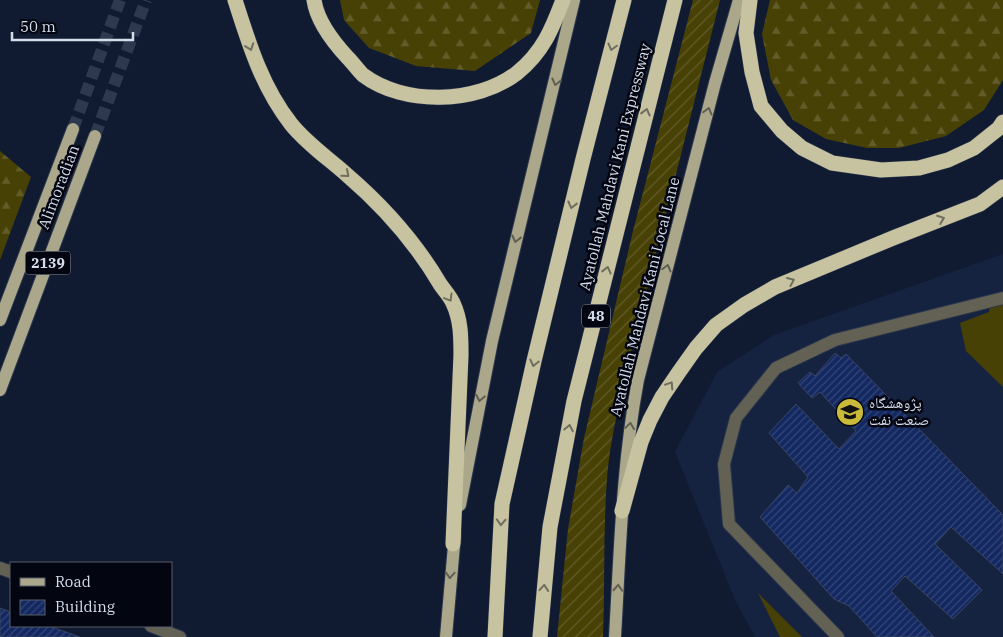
<svg xmlns="http://www.w3.org/2000/svg" width="1003" height="637" font-family="'IBM Plex Serif','Noto Naskh Arabic',serif">
<style>
.built{fill:#162340}
.grass{fill:#484105}
.forest{fill:url(#forest-firs)}
.garden{fill:url(#garden-furrows)}
.building{fill:url(#building-hatch);stroke:#38445f}
.lines{fill:none;stroke-linecap:round;stroke-linejoin:round}
.major-tunnel{stroke:#2e384e;stroke-width:12;stroke-dasharray:12 6;stroke-linecap:butt}
.minor-casing{stroke:#2c364c;stroke-width:14}
.major-casing{stroke:#2c364c;stroke-width:14}
.highway-casing{stroke:#2c364c;stroke-width:16}
.minor{stroke:#626153;stroke-width:12}
.major{stroke:#aaa78a;stroke-width:12}
.highway{stroke:#c7c3a0;stroke-width:15}
.oneway{stroke:#6f6e5f}
.oneway2{stroke:#5f5f53}
.labels{text-anchor:middle;stroke-width:5;stroke-linejoin:round;paint-order:stroke}
.shield{fill:#030610;stroke:#969cab;stroke-width:1}
.shield-label{font-size:14px;font-weight:bold;fill:#d5dded}
.street-label{font-size:15px;fill:#d5dded;stroke:#030610}
.poi-label{font-size:15px;fill:#d5dded;stroke:#030610;text-anchor:start}
</style>
<defs>
<pattern id="forest-firs" width="22" height="20" patternUnits="userSpaceOnUse" patternTransform="scale(1.25)"><rect width="22" height="20" fill="#484105"/><path d="M5 1l3.5 6h-7zM16 11l3.5 6h-7z" fill="#625c2a"/></pattern>
<pattern id="garden-furrows" width="10" height="10" patternUnits="userSpaceOnUse" patternTransform="scale(1.25)"><rect width="10" height="10" fill="#484105"/><path d="M-1 1l2-2M0 10L10 0M9 11l2-2" fill="none" stroke="#625c2a"/></pattern>
<pattern id="building-hatch" width="6" height="6" patternUnits="userSpaceOnUse" patternTransform="scale(1.25)"><rect width="6" height="6" fill="#132861"/><path d="M-1 1l2-2M0 6l6-6M5 7l2-2" fill="none" stroke="#344778"/></pattern>
</defs>
<rect width="100%" height="100%" fill="#101b32"/>
<path class="built" d="M1003,254v383h-248l-19,-35 -61,-150 42,-80 57,-37z"/>
<g class="grass">
<path d="M1003,300v87l-37,-36 -6,-28 29,-11 1,-11z"/>
<path d="M758,593l44,44h-22z"/>
</g>
<g class="forest">
<path d="M340,0h200l-9,33 -56,38 -59,-5 -47,-18 -25,-28z"/>
<path d="M770,0h233v80l-19,30 -38,26 -47,12h-32l-41,-9 -33,-19 -22,-40 -9,-46z"/>
<path d="M0,151l31,26 -31,83z"/>
</g>
<path class="garden" d="M693,0h27l-97,384c-6,31 -14,63 -16,95 -4,53 -2,105 -4,158h-46l11,-108 16,-91 49,-207z"/>
<g class="building">
<path d="M835,353l6,5 5,-4 157,161v59l-52,-47 -16,17 47,46 -29,29 -48,-43 -14,15 43,46h-57l-28,-31 -15,-7 -74,-82 28,-32 9,8 11,-16 -39,-44 27,-29 43,45 17,-18 -36,-39 -8,6 -14,-15 12,-11 5,4z"/>
<path d="M0,608l11,4v14h38l31,11h-80z"/>
</g>
<g class="lines">
<g class="major-tunnel">
<path d="M73,129l47,-129"/>
<path d="M95,136l51,-136"/>
</g>
<defs>
<g id="minor">
<path d="M0,568l11,4"/>
<path d="M151,626l29,11"/>
<path d="M838,637l-109,-113 -5,-60 12,-46 40,-50 59,-28 168,-42"/>
</g>
<g id="major">
<path d="M0,320l73,-191"/>
<path d="M0,390l95,-254"/>
<path d="M460,505l32,-164 82,-341"/>
<path d="M446,637l9,-103"/>
<path d="M615,637c5,-86 7,-172 23,-257l77,-297 24,-83"/>
</g>
<g id="highway">
<path d="M235,0c14,44 27,87 56,124 16,20 37,34 56,51 36,31 69,68 93,109 4,6 10,12 13,19 8,17 8,34 8,52l-8,189"/>
<path d="M314,0c3,21 20,43 34,58 5,5 10,12 15,17 41,31 114,29 154,-2 26,-21 35,-44 46,-73"/>
<path d="M750,0l-4,33 6,39 9,34 21,25 20,17 30,15 49,7 38,-2 29,-8 26,-12 25,-20 4,-6"/>
<path d="M622,511l19,-69 9,-22 12,-23 17,-25 17,-24 20,-23 28,-20 31,-18 118,-49 87,-34 23,-17"/>
<path d="M495,637l7,-133 32,-143 49,-202 41,-159"/>
<path d="M540,637l10,-110 24,-126 101,-401"/>
</g>
</defs>
<use href="#minor" class="minor-casing"/>
<use href="#major" class="major-casing"/>
<use href="#highway" class="highway-casing"/>
<use href="#minor" class="minor"/>
<use href="#major" class="major"/>
<use href="#highway" class="highway"/>
</g>
<defs><path id="oneway-chevron" d="M-2-3.5L2.5 0L-2 3.5" fill="none" stroke-width="1.6" stroke-linecap="round" stroke-linejoin="round" transform="scale(1.25)"/></defs>
<g class="oneway">
<use href="#oneway-chevron" transform="translate(250 47) rotate(70)"/>
<use href="#oneway-chevron" transform="translate(612 47) rotate(105)"/>
<use href="#oneway-chevron" transform="translate(646 112) rotate(-76)"/>
<use href="#oneway-chevron" transform="translate(346 174) rotate(41)"/>
<use href="#oneway-chevron" transform="translate(572 205) rotate(104)"/>
<use href="#oneway-chevron" transform="translate(941 219) rotate(-21)"/>
<use href="#oneway-chevron" transform="translate(607 270) rotate(-76)"/>
<use href="#oneway-chevron" transform="translate(791 281) rotate(-23)"/>
<use href="#oneway-chevron" transform="translate(449 298) rotate(59)"/>
<use href="#oneway-chevron" transform="translate(534 363) rotate(103)"/>
<use href="#oneway-chevron" transform="translate(670 385) rotate(-57)"/>
<use href="#oneway-chevron" transform="translate(569 428) rotate(-79)"/>
<use href="#oneway-chevron" transform="translate(501 522) rotate(93)"/>
<use href="#oneway-chevron" transform="translate(544 588) rotate(-85)"/>
</g>
<g class="oneway2">
<use href="#oneway-chevron" transform="translate(556 82) rotate(104)"/>
<use href="#oneway-chevron" transform="translate(708 111) rotate(-75)"/>
<use href="#oneway-chevron" transform="translate(516 239) rotate(104)"/>
<use href="#oneway-chevron" transform="translate(667 268) rotate(-75)"/>
<use href="#oneway-chevron" transform="translate(480 398) rotate(101)"/>
<use href="#oneway-chevron" transform="translate(630 426) rotate(-82)"/>
<use href="#oneway-chevron" transform="translate(450 575) rotate(94)"/>
<use href="#oneway-chevron" transform="translate(618 588) rotate(-87)"/>
</g>
<defs>
<symbol id="university-disc" viewBox="-11 -11 22 22"><circle r="9.5" fill="#caba3a" stroke="#030610"/><path d="M0-5L7-2L0 1L-7-2ZM-4 1L0 2.5L4 1V4Q0 6-4 4Z" fill="#111"/></symbol>
</defs>
<g fill-rule="evenodd">
<use href="#university-disc" x="834" y="396" width="32" height="32"/>
</g>
<g class="labels">
<g class="shield">
<rect x="25.5" y="251.5" width="45" height="23" rx="4"/>
<rect x="582" y="304.5" width="28" height="23" rx="4"/>
</g>
<g class="shield-label">
<text x="48" y="268">2139</text>
<text x="596" y="321">48</text>
</g>
<g class="street-label">
<text transform="translate(615 167) rotate(-76)" y="5">Ayatollah Mahdavi Kani Expressway</text>
<text transform="translate(59 187) rotate(-69)" y="5">Alimoradian</text>
<text transform="translate(645 297) rotate(-76)" y="5">Ayatollah Mahdavi Kani Local Lane</text>
</g>
<g class="poi-label">
<text x="869" y="408">پژوهشگاه<tspan x="869" dy="17">صنعت نفت</tspan></text>
</g>
</g>
<rect x="10" y="562" width="162" height="65" fill="#030610" stroke="#575c68"/>
<rect x="20" y="578" width="25" height="8" fill="#aaa78a" stroke="#575c68"/>
<text x="55" y="587" font-size="15" fill="#d5dded">Road</text>
<rect x="20" y="600" width="25" height="15" fill="url(#building-hatch)" stroke="#575c68"/>
<text x="55" y="612" font-size="15" fill="#d5dded">Building</text>
<path d="M12 32v8h121v-8" fill="none" stroke="#d5dded" stroke-width="2.5"/>
<text x="20" y="32" font-size="15" fill="#d5dded" stroke="#030610" stroke-width="4" paint-order="stroke">50 m</text>
</svg>
